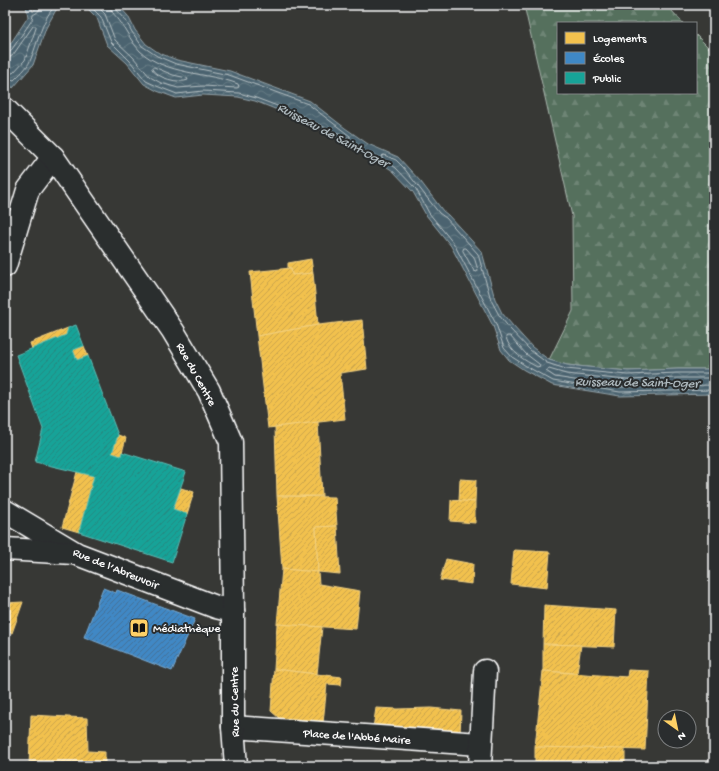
<svg xmlns="http://www.w3.org/2000/svg" width="719" height="771" font-family="'Gochi Hand',sans-serif">
<style>
.forest{fill:url(#forest-firs);stroke:#aab7ae}
.water{fill:url(#water-waves);stroke:#93a2a9}
.homes{fill:url(#homes-hatch);stroke:#f6d483}
.schools{fill:url(#schools-hatch);stroke:#79acd6}
.public{fill:url(#public-hatch);stroke:#5dbfb7}
.lines{fill:none;stroke-linecap:round;stroke-linejoin:round}
.shore{stroke:#b7c1c5;stroke-width:1}
.minor-casing{stroke:#fff;stroke-width:25}
.tertiary-casing{stroke:#fff;stroke-width:25}
.minor{stroke:#2a2d2e;stroke-width:22}
.tertiary{stroke:#2a2d2e;stroke-width:22}
.labels{text-anchor:middle;stroke-width:4;stroke-linejoin:round;paint-order:stroke}
.street-label{font-size:12px;fill:#fff;stroke:#2a2d2e}
.poi-label{font-size:12px;fill:#fff;stroke:#2a2d2e;text-anchor:start}
.water-label{font-size:13px;font-style:italic;fill:#aeb9be;stroke:#2a2d2e}
</style>
<defs>
<pattern id="forest-firs" width="22" height="20" patternUnits="userSpaceOnUse"><rect width="22" height="20" fill="#556f5d"/><path d="M5 1l3.5 6h-7zM16 11l3.5 6h-7z" fill="#6e8575"/></pattern>
<pattern id="water-waves" width="16" height="10" patternUnits="userSpaceOnUse"><rect width="16" height="10" fill="#4b646f"/><path d="M0 5q4-4 8 0t8 0" fill="none" stroke="#667b85"/></pattern>
<pattern id="homes-hatch" width="6" height="6" patternUnits="userSpaceOnUse"><rect width="6" height="6" fill="#f2c14e"/><path d="M-1 1l2-2M0 6l6-6M5 7l2-2" fill="none" stroke="#c8a44e"/></pattern>
<pattern id="schools-hatch" width="6" height="6" patternUnits="userSpaceOnUse"><rect width="6" height="6" fill="#3f88c5"/><path d="M-1 1l2-2M0 6l6-6M5 7l2-2" fill="none" stroke="#447095"/></pattern>
<pattern id="public-hatch" width="6" height="6" patternUnits="userSpaceOnUse"><rect width="6" height="6" fill="#17a398"/><path d="M-1 1l2-2M0 6l6-6M5 7l2-2" fill="none" stroke="#278981"/></pattern>
</defs>
<rect width="100%" height="100%" fill="#373835"/>
<filter id="ink" filterUnits="userSpaceOnUse"><feTurbulence type="fractalNoise" baseFrequency=".025" numOctaves="2"/><feDisplacementMap in="SourceGraphic" scale="8" xChannelSelector="R" yChannelSelector="G"/><feConvolveMatrix kernelMatrix="1 2 1 2 8 2 1 2 1" color-interpolation-filters="sRGB"/></filter>
<g filter="url(#ink)">
<path class="forest" d="M524,5h145l2,5 12,13h-125v70h138v-58l18,18v316h-36l-50,2 -61,-6 -18,-5 24,-49 -1,-95z"/>
<g class="water">
<path d="M26,5h5l2,7 5,-7h27l-9,5 -10,18 -13,37 -20,23 -8,-8v-28l23,-35z"/>
<path d="M80,5h38l10,11 7,14 11,14 13,9 18,7 53,11 80,30 35,27 23,16 30,13 23,25 22,29 5,4 34,37 13,47 7,14 11,13 19,21 17,13 18,5 61,6 50,-2h36v25l-94,2 -68,-11 -28,-15 -15,-10 -8,-10 -8,-24 -42,-80 -25,-31 -13,-23 -20,-21 -25,-17 -73,-37 -40,-16 -17,-4 -35,-2 -27,3 -19,-7 -13,-7 -17,-21 -20,-18 -10,-27 -10,-10z"/>
</g>
<g class="homes">
<path d="M311,259l2,14 -21,2 -1,-7h-3v-5z"/>
<path d="M291,268l1,7 21,-2 5,52 -61,11 -7,-64z"/>
<path d="M362,320l5,49 -27,4 5,46 -77,9 -11,-92 61,-11z"/>
<path d="M68,328l-2,7 -34,14 -2,-6z"/>
<path d="M84,346l4,10 -11,4 -4,-10z"/>
<path d="M318,422l4,74h-45l-2,-69z"/>
<path d="M118,435l8,3 -5,18 -9,-3z"/>
<path d="M77,472l17,4 -15,56 -17,-5z"/>
<path d="M460,479l16,1 -1,22 -16,-1z"/>
<path d="M181,488l13,4 -7,22 -14,-5z"/>
<path d="M277,496l58,1 2,29 -21,1 2,45 -36,-3z"/>
<path d="M451,500l24,2v21l-25,-2z"/>
<path d="M337,526l3,48 -22,-2 -2,-45z"/>
<path d="M514,550l36,2 -3,36 -36,-4z"/>
<path d="M446,559l27,5 -1,20 -32,-4z"/>
<path d="M282,569l36,3 1,12 41,7 -4,38 -79,-5z"/>
<path d="M23,602l-11,31 -7,-1v-29z"/>
<path d="M544,605l72,5 -2,37 -71,-3z"/>
<path d="M277,624l45,3 -5,47 -43,-5z"/>
<path d="M543,644l38,1 -4,28 -34,-2z"/>
<path d="M274,669l68,8 -1,8 -14,-1 -4,39 -44,-5 -8,-7z"/>
<path d="M628,670l21,1 -4,79 -110,-3 8,-76 84,6z"/>
<path d="M376,708l21,1 34,-1 30,3 -1,24 -87,-7z"/>
<path d="M31,715l56,3 1,33 17,1v14h-76z"/>
<path d="M535,747l90,2v17h-90z"/>
</g>
<path class="schools" d="M103,588l13,5 1,-3 78,29 -23,52 -88,-34z"/>
<path class="public" d="M76,325l8,21 -11,4 4,10 11,-4 30,79 -6,18 9,3 1,-4 64,20 -13,37 14,5 -15,48 -93,-30 15,-56 -59,-14 8,-33 -27,-74 50,-20 2,-7z"/>
<g class="lines">
<g class="shore">
<path d="M89,5l12,12 10,25 19,19 16,20 13,6 18,7 26,-3 36,2 17,5 40,15 52,26 2,-1v-2l-42,-32 -79,-29 -53,-11 -19,-8 -15,-10 -10,-14 -7,-13 -9,-10 -1,-4"/>
<path d="M96,5l9,9 10,26 18,17 17,20 11,6 17,5 25,-2 34,2 2,-1 -1,-3c-31,-12 -72,-9 -98,-33 -8,-8 -13,-19 -19,-28 -4,-7 -11,-10 -11,-18"/>
<path d="M5,53l5,-1 22,-32 1,-5c4,-2 8,-5 8,-10"/>
<path d="M5,58h4l4,-3 20,-29h3v2l-11,32 -12,13 -8,-1"/>
<path d="M154,67l19,8 14,3 1,2c-8,4 -32,-2 -36,-11z"/>
<path d="M5,77l9,3c5,-5 13,-12 16,-19 7,-15 13,-47 27,-56"/>
<path d="M464,248h2l8,9 4,13 -1,2 -3,-1 -11,-20z"/>
<path d="M507,336h3l16,18 13,10 1,2 -3,1c-13,-7 -26,-14 -31,-29z"/>
<path d="M714,373h-36l-51,2 -61,-6 -19,-6 -17,-13 -20,-21 -11,-14 -8,-15 -13,-46 -32,-36 -7,-5 -36,-46 -7,-7 -12,-5 -3,1 1,2 14,10 20,21 13,24 25,31 42,80 8,24 8,9 14,9 27,15 67,11 94,-2"/>
<path d="M714,378h-36l-51,2 -61,-6 -17,-5 -3,2 9,6 65,10 94,-2"/>
</g>
<defs>
<g id="minor">
<path d="M5,266l23,-76 25,-33"/>
<path d="M5,511l72,43 139,53 17,4"/>
<path d="M5,549l69,4"/>
<path d="M233,727l247,17"/>
<path d="M480,766l5,-95"/>
</g>
<path id="tertiary" d="M5,109l48,48 120,174 36,60 22,51 2,169v116l3,39"/>
</defs>
<use href="#minor" class="minor-casing"/>
<use href="#tertiary" class="tertiary-casing"/>
<use href="#minor" class="minor"/>
<use href="#tertiary" class="tertiary"/>
</g>
</g>
<defs>
<symbol id="library-square" viewBox="-11 -11 22 22"><rect x="-9" y="-9" width="18" height="18" rx="4" fill="#ffd166" stroke="#2a2d2e"/><path d="M-6-4Q-3-5.5-.7-3.5V5Q-3 3-6 4ZM6-4Q3-5.5 .7-3.5V5Q3 3 6 4Z" fill="#111"/></symbol>
</defs>
<g fill-rule="evenodd">
<use href="#library-square" x="128" y="617" width="22" height="22"/>
</g>
<g class="labels">
<g class="street-label">
<text transform="translate(197 374) rotate(61)" y="4">Rue du Centre</text>
<text transform="translate(116 568) rotate(22)" y="4">Rue de l’Abreuvoir</text>
<text transform="translate(234 702) rotate(-91)" y="4">Rue du Centre</text>
<text transform="translate(357 736) rotate(4)" y="4">Place de l'Abbé Maire</text>
</g>
<g class="poi-label">
<text x="153" y="632">Médiathèque</text>
</g>
<g class="water-label">
<text transform="translate(334 134) rotate(28)" y="5">Ruisseau de Saint-Oger</text>
<text transform="translate(637 381) rotate(1)" y="5">Ruisseau de Saint-Oger</text>
</g>
</g>
<rect width="719" height="771" fill="none" stroke="#2a2d2e" stroke-width="20"/>
<rect x="10" y="10" width="699" height="751" fill="none" stroke="#fff" stroke-width="1.5" filter="url(#ink)"/>
<rect x="557" y="22" width="140" height="72" fill="#2a2d2e" stroke="#7f8182"/>
<rect x="565" y="32" width="20" height="12" fill="#f2c14e" stroke="#7f8182"/>
<text x="593" y="42" font-size="12" fill="#ffffff">Logements</text>
<rect x="565" y="52" width="20" height="12" fill="#3f88c5" stroke="#7f8182"/>
<text x="593" y="62" font-size="12" fill="#ffffff">Écoles</text>
<rect x="565" y="72" width="20" height="12" fill="#17a398" stroke="#7f8182"/>
<text x="593" y="82" font-size="12" fill="#ffffff">Public</text>
<g transform="translate(677 729) rotate(147)"><circle r="19" fill="#2a2d2e" stroke="#7f8182"/>
<path d="M0-3L7 15L0 10L-7 15Z" fill="#ffd166"/>
<text y="-6" font-size="11" font-weight="bold" text-anchor="middle" fill="#ffffff">N</text>
</g>
</svg>
